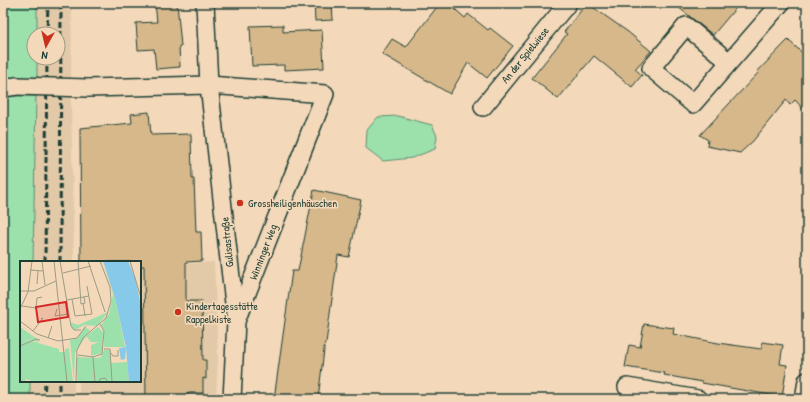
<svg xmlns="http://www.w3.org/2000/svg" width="810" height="402" font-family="'Patrick Hand',sans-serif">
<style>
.built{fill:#e2c9a7}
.green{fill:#9ce0ac;stroke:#5e8e70}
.building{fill:#d6b88b;stroke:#1f3d34}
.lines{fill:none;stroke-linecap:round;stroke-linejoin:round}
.street-casing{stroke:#1f3d34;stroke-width:20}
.street{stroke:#f3d9ba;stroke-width:17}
.rail{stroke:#1f3d34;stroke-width:3;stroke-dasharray:6 3;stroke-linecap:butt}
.street-bridge-casing{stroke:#1f3d34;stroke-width:20;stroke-linecap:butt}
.street-bridge{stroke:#f3d9ba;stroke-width:17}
.poi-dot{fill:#c8321e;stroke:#f3d9ba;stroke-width:1.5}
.labels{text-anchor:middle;stroke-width:3.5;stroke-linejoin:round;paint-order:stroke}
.street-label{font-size:11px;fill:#1f3d34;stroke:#f3d9ba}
.poi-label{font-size:11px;fill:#1f3d34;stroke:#f3d9ba;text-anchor:start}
.inset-river{fill:none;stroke:#87c9e8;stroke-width:2}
.inset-road{fill:none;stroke:#9e9b84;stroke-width:1}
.view{fill:#d62828;fill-opacity:0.15;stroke:#d62828;stroke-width:2}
.inset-edge{fill:none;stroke:#1f3d34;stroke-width:2}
</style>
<rect width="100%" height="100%" fill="#f3d9ba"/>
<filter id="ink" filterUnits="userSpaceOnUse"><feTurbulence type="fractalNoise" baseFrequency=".025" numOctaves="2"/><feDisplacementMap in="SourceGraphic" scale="8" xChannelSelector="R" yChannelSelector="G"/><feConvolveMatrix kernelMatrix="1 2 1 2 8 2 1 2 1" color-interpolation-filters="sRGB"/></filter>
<g filter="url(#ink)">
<g class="built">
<path d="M37,3h35l-1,76 -34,-1v-20h21v-24h-21z"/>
<path d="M36,96l35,2 3,164h-41z"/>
<path d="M214,262l4,96 -2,41h-137v-18h61v-114z"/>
<rect x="30" y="381" width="44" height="18"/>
</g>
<g class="green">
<path d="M3,3h34v31h-3v24h3v20l-34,-1z"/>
<path d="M17,96h19l-3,166h-12v119h9v18h-27v-301z"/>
<path d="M398,116l34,9 5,11 -2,13 -23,9 -29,3 -17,-13 1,-18 11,-13z"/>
</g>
<g class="building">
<path d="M155,3h22l4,43h-2l1,21 -24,2 -2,-20 -16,1 -2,-27 21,-1z"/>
<path d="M314,3h18l1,17 -18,1z"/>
<path d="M440,3h8l17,15 3,-4 20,16 2,-2 23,18 -26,32 -19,-15 -18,31 -68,-40 10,-15 14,8z"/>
<path d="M587,3l41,29 23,19 -16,18 7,6 -10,12 -38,-31 -36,43 -26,-21 35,-44 -3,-2z"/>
<path d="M673,3h67l-27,32z"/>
<path d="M283,25v7l39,-2 2,38 -40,2v-5l-32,1 -2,-40z"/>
<path d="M788,40l19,17v56l-12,-13 -5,5 -4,-5 -33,41 -13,12 -33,-7 1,-6 -8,-5 58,-62 -1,-1z"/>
<path d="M149,112l2,23 40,-1 1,45h2l2,53h5l1,29 -16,1v39h16l1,59h3v19l-3,-1v15h-15v6h-42l-2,-133h-4v-4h-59l-1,-134 52,-5 -1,-9z"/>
<path d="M314,190l47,10 -12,57 -11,-2 -12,88 -1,-1 -7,57h-44l18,-128h6z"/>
<path d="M644,324l30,4 -1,6 45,9 43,6 1,-7 21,3 -3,19 7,1 -5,32 -80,-14v-1l-38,-7 1,-2 -40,-6 4,-22 11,2z"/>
</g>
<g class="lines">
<defs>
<g id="street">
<path d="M205,3l4,82 27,236 -4,78"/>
<path d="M729,62l-43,-36 -35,42 42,36 88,-101"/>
<path d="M3,88l14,-2"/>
<path d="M88,88l121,-3 116,9 -89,227"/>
<path d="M483,107l85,-104"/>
<path d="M627,387l71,12"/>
<path d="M804,399l3,-18"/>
</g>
</defs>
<use href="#street" class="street-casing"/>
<use href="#street" class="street"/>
<g class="rail">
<path d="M47,34l1,-31"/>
<path d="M45,262l2,-204"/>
<path d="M60,262l1,-259"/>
<path d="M44,399l1,-18"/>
<path d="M59,399v-18"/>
</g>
<defs>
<path id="street-bridge" d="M17,86l71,2"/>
</defs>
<use href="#street-bridge" class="street-bridge-casing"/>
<use href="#street-bridge" class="street-bridge"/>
</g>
</g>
<g class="poi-dot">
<circle cx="240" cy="203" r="4"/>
<circle cx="178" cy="312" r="4"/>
</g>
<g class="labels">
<g class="street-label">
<text transform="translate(525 55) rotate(-51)" y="4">An der Spielwiese</text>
<text transform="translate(227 242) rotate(-96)" y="4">Gulisastraße</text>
<text transform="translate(263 252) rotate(-69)" y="4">Winninger Weg</text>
</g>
<g class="poi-label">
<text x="248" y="207">Grossheiligenhäuschen</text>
<text x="186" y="310">Kindertagesstätte<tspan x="186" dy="13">Rappelkiste</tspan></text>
</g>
</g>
<g transform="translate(20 261)">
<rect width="121" height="121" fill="#f3d9ba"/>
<path d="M82,0l13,37 10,49h-21v-17l-3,-5 8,-11 4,-20zM88,51l-11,14 -13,-1 -9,5 -3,-2 -2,-6 8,3zM0,66l19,13 -1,2 -17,-4 38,11v3h6v-3l4,-1 -1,-7 5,41h-39l-8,-3 -1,3h-5zM64,66l6,3 -15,23 -1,29 -4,-42 8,-2zM78,66l5,5 -1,21 -11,3v-11l8,-3h-8l-5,-6zM106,87l3,34 -52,-1v-24l20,1 4,-1 3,-7h6l1,13 16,-1z" fill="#9ce0ac"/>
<path d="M83,0h25l7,17 6,27v77h-12l-3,-34 -1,11 -4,1 -2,-12 7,-1 -2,-8 -9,-41z" fill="#87c9e8"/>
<path class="inset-river" d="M95,0l16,58 4,63"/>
<path class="inset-road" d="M22,0l3,24M34,0l13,121M40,0l11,65 3,4h7M58,0l3,43 4,-1 -1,-6M68,0l17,51M110,0l11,37M10,9l13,1M43,12l28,-7M17,23l1,-13M0,30h14l22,-10M52,38l3,17 17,-2 -5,-28M47,39l22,-4M63,42l2,13M2,45l14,2 1,-10 5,-1M0,48l8,-17 4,-31M37,48l-2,7 14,-2M0,60l17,13 21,7 19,-3 9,-12M72,69l14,-12 5,-17 -1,-14 -10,-26M13,70l10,-13 -2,1M28,77l4,-12M0,85l16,-7 4,1M84,88h6l2,33M91,92l2,3h5v-6M58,94l15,2 9,-3 2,-23 -4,-7M73,96l2,25M56,121l1,-32 6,-12 9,-8M79,121l1,-3 5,-1 3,4"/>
<path class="view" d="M46,41l2,15 -30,5 -2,-15z"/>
<rect width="121" height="121" class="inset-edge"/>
</g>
<rect width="810" height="402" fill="none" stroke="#f3d9ba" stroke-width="16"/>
<rect x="8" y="8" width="794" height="386" fill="none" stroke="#1f3d34" stroke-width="1.5" filter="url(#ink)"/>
<g transform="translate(46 46) rotate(188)"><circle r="19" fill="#f3d9ba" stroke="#9e9b84"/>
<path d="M0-3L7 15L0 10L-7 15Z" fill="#c8321e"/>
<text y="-6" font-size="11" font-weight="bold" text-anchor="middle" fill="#1f3d34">N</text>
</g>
</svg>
